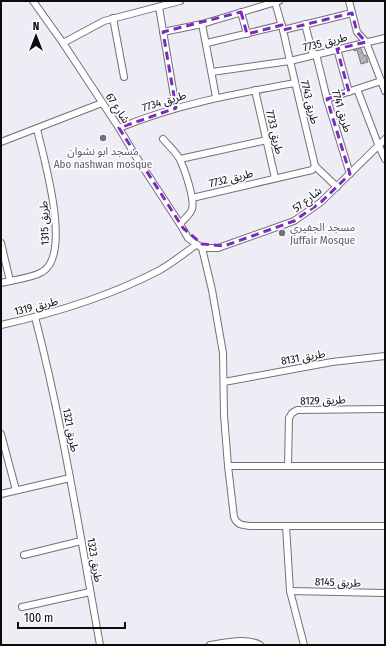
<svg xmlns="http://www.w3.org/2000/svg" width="386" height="646" font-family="'Fira Sans Condensed','Noto Sans Arabic',sans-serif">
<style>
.building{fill:url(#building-hatch);stroke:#79797f}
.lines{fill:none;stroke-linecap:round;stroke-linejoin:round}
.street-casing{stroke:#737278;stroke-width:8}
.street{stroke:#fff;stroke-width:6}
.marked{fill:none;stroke:#7b2cbf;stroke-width:3;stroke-dasharray:8 5;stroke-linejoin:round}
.worship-dot{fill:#6b7280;stroke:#fcfbfe;stroke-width:1.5}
.labels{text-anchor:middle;stroke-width:3.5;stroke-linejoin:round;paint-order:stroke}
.street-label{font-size:11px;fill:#0c0c0e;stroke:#fcfbfe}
.worship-label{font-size:11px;fill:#5b616d;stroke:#fcfbfe}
</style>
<defs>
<pattern id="building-hatch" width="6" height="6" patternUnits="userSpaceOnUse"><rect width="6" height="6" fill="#b4b4bb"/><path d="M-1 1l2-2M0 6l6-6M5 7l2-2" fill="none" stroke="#9a9aa0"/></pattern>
</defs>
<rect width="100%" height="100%" fill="#eeedf5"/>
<path class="building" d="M360,46l4,10 2,-1 2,7 -7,2 -4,-14 -3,1 -1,-3z"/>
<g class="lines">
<defs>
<g id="street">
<path d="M33,1l30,42 56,85 16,27 45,69 8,14 14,10h16l76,-27 27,-19 64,-63"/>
<path d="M349,1l8,31 9,10 19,49"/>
<path d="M159,7l17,101"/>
<path d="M241,12l6,22"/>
<path d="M113,18l11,59"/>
<path d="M202,24l14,73"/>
<path d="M305,24l8,31"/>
<path d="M283,30l69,-17"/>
<path d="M163,32l39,-8 77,-23"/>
<path d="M63,43l41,-22 76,-20"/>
<path d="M207,43l75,-18"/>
<path d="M337,49l12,43"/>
<path d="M316,54l11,45 23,75"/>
<path d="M212,72l78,-11 95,-23"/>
<path d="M357,89l21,55 7,15"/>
<path d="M255,90l20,88"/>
<path d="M327,99l54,-18"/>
<path d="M119,128c58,-24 115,-34 176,-45"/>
<path d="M163,139c5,6 12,12 16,19 5,9 16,41 13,51 -2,6 -8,10 -12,15"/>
<path d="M1,142l101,-39"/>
<path d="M180,159l87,-19"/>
<path d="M315,166l22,21"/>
<path d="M192,198l120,-28 3,-4 -25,-105 -7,-31 -8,-28"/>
<path d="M1,243l9,38"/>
<path d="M202,248l10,42 11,63 1,62 4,51 6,51c3,8 8,8 16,9h135"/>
<path d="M1,283c12,-3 31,-5 41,-11 31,-17 1,-116 -5,-143"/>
<path d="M35,317c28,108 45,218 65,328"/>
<path d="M1,325c54,-12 107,-28 157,-54 13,-7 25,-17 38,-26"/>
<path d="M224,382l108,-20 53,-6"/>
<path d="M1,434l15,56"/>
<path d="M228,466h157"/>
<path d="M288,466l1,-48 3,-5 5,-3 88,-1"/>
<path d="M1,494l69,-16"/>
<path d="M286,526l4,65 14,54"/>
<path d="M24,555l57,-14"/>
<path d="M290,591l95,2"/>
<path d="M22,607l68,-15"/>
<path d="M210,645c15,-2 36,-8 50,0"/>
</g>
</defs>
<use href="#street" class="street-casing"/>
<use href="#street" class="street"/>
</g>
<path class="marked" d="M241,12l6,22 35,-9 1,5 69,-17 5,19 9,10 -29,7 12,43 -22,7 23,75 -29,28 -27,19 -70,25 -22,-2 -19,-16 -64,-100 57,-20 -13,-76z"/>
<g class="worship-dot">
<circle cx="103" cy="138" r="4"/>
<circle cx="282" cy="233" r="4"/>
</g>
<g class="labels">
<g class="street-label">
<text transform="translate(325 42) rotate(-14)" y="4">طريق 7735</text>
<text transform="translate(164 101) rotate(-17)" y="4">طريق 7734</text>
<text transform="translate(310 102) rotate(76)" y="4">طريق 7743</text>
<text transform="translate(118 108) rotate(56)" y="4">شارع 67</text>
<text transform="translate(342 111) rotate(73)" y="4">طريق 7741</text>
<text transform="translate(275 132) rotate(77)" y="4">طريق 7733</text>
<text transform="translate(231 178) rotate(-14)" y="4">طريق 7732</text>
<text transform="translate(307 199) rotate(-38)" y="4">شارع 57</text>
<text transform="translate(44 223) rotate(-92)" y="4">طريق 1315</text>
<text transform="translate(36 306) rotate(-14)" y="4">طريق 1319</text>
<text transform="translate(303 357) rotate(-10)" y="4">طريق 8131</text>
<text transform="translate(323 400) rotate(-2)" y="4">طريق 8129</text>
<text transform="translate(71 430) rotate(79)" y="4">طريق 1321</text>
<text transform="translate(95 560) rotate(80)" y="4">طريق 1323</text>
<text transform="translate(338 582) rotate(2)" y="4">طريق 8145</text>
</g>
<g class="worship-label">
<text x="103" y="155">مسجد ابو نشوان<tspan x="103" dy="13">Abo nashwan mosque</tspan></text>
<text x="290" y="231" text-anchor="start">مسجد الجفيري<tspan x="290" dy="13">Juffair Mosque</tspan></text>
</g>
</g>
<rect width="386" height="646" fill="none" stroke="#0c0c0e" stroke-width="4"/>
<g transform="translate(36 36)" stroke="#fcfbfe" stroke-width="3" paint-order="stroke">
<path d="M0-3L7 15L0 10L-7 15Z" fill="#0c0c0e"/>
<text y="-6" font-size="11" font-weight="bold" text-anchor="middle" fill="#0c0c0e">N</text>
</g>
<path d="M18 622v6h107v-6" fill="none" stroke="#0c0c0e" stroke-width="2"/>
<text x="24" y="622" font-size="12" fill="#0c0c0e" stroke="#fcfbfe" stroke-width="3" paint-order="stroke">100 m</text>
</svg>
